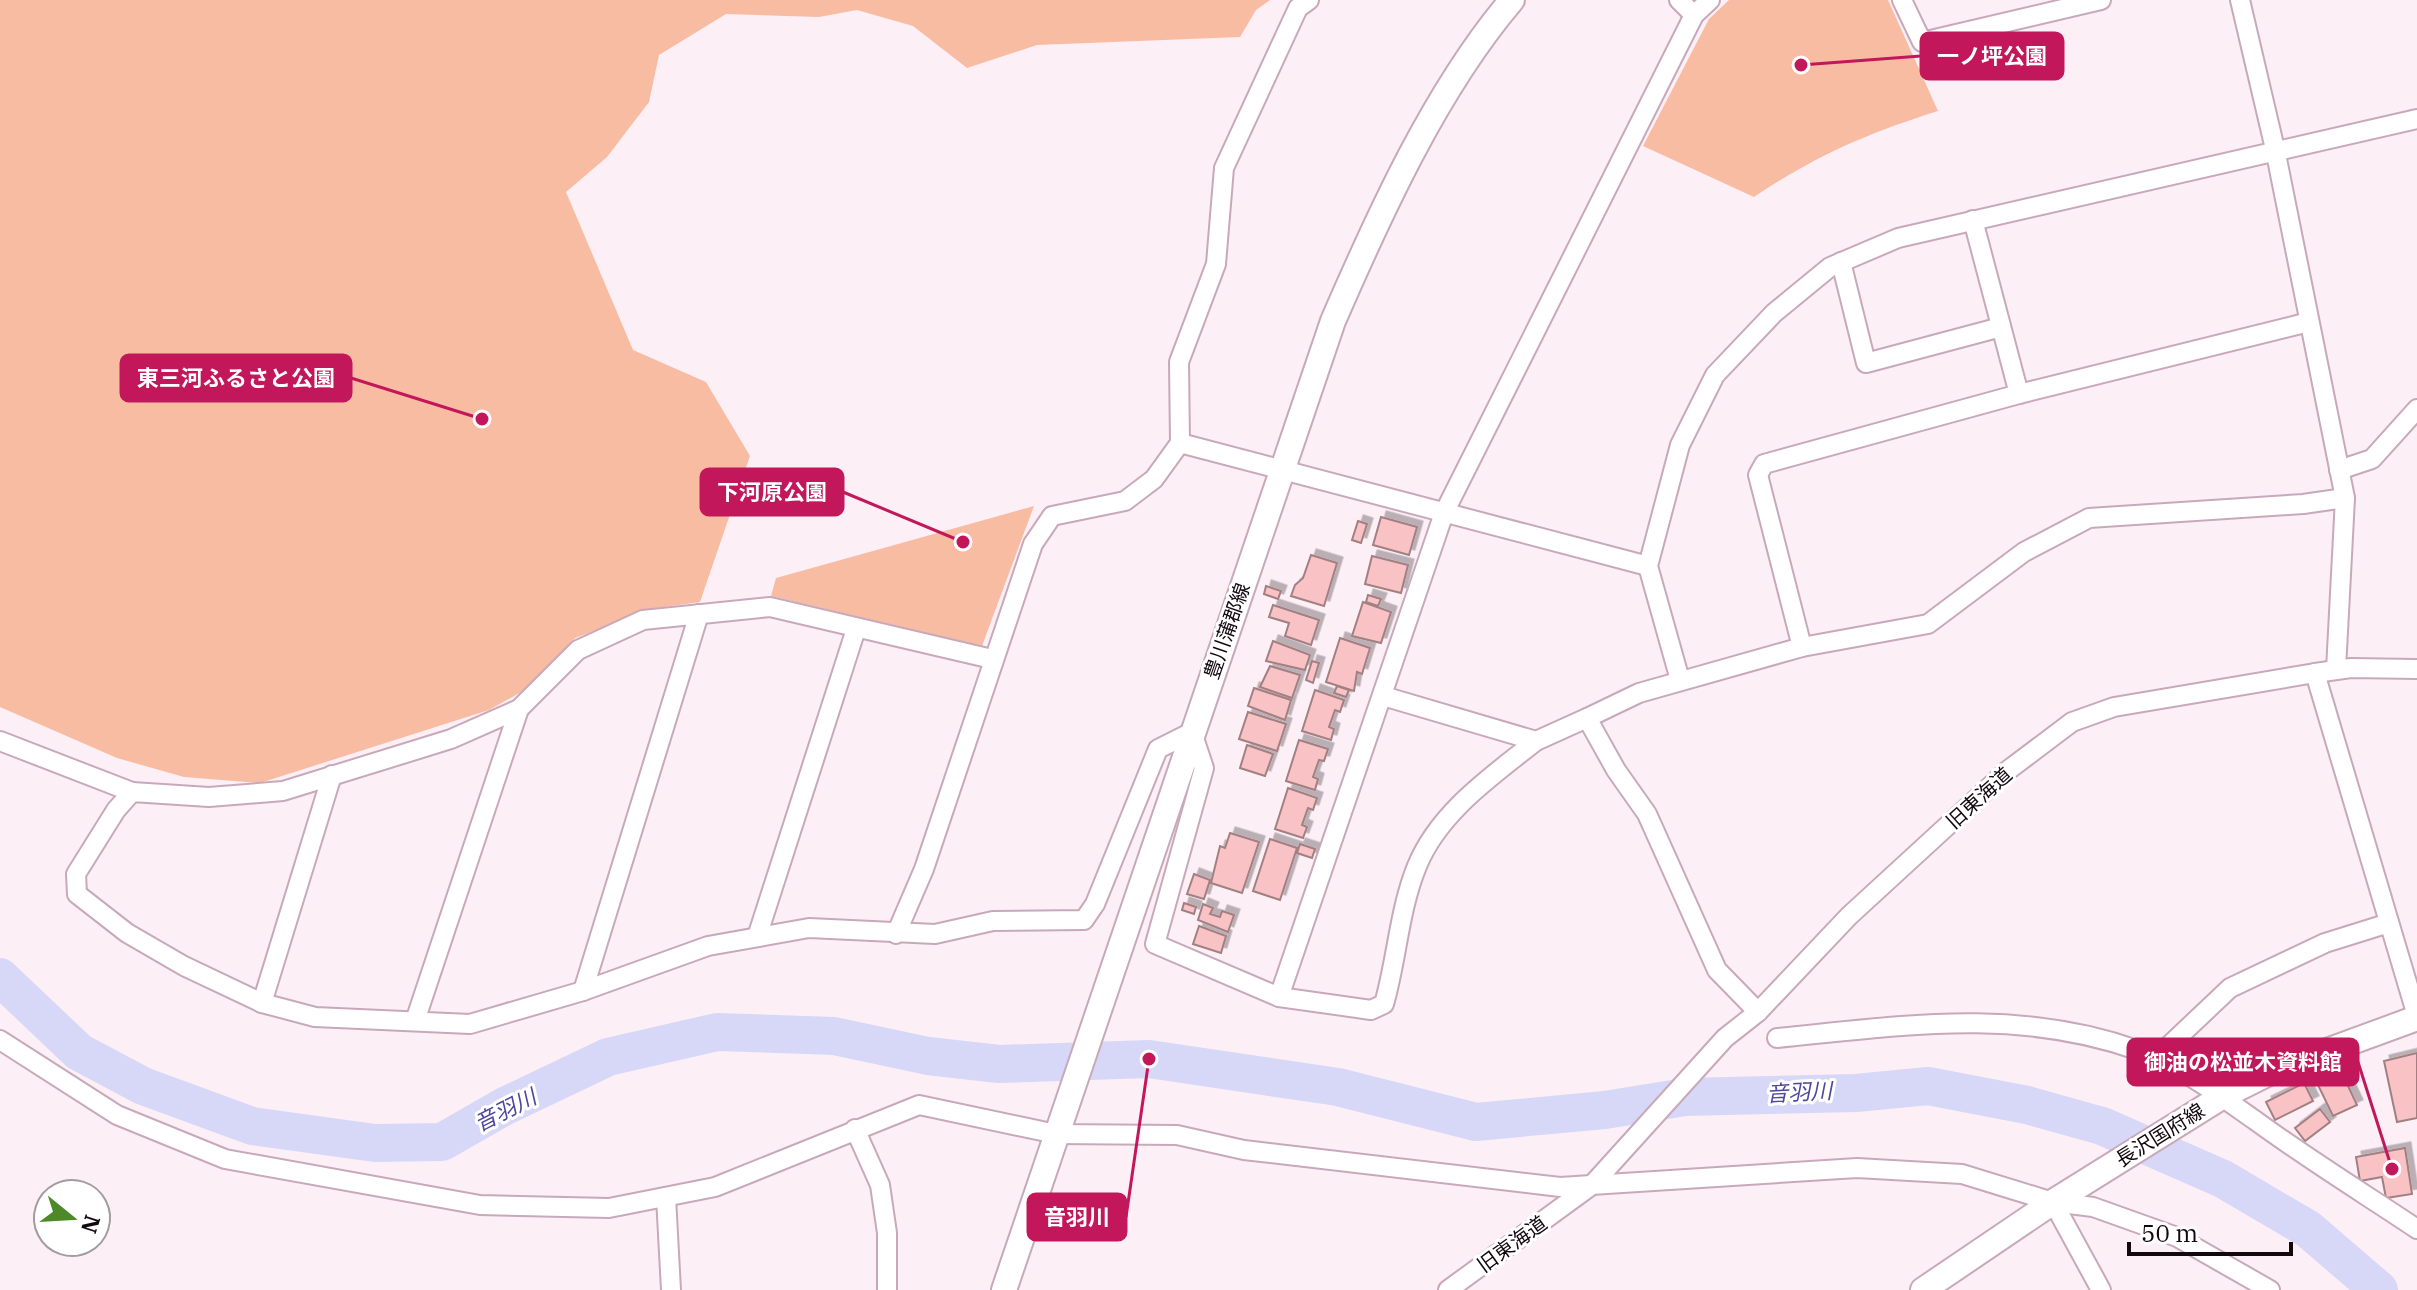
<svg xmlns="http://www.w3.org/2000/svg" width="2417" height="1290" font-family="'IBM Plex Serif','Noto Sans JP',serif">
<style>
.green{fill:#f8bca2}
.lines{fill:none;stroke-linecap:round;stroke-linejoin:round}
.river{stroke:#d7d8f7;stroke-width:38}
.building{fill:#f9c2c5;stroke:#a28082;stroke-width:2;filter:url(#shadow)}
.street-casing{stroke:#c8a9ba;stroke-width:22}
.secondary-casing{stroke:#c8a9ba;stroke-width:28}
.street{stroke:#fff;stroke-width:18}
.secondary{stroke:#fff;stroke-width:24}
.labels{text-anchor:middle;stroke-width:6;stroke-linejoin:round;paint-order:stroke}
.street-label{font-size:20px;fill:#12080e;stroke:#fff}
.water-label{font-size:22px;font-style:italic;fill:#4f469d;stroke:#fff}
.leader{fill:none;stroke:#c2185b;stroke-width:3}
.callout-dot{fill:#c2185b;stroke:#fff;stroke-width:3}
.callout{fill:#c2185b;stroke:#c2185b;stroke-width:3}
.callout-label{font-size:22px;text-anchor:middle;font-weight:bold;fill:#fff}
</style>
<defs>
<filter id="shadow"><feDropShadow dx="5.5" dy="-5.5" stdDeviation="0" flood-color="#0004"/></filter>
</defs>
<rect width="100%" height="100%" fill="#fdeff6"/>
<g class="green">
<path d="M0,0h1270l-14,10 -16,27 -203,8 -70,23 -54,-42 -56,-16 -38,7 -93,-3 -67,41 -10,47 -42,55 -41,35 67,158 73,32 44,74 -50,146 -43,6 -82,30 -43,48 -43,24 -229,73 -76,-6 -67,-19 -117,-51z"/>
<path d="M1729,0h159l50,111c-70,22 -123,45 -184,86l-111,-51 66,-127z"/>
<path d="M1034,506l-52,140 -211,-50 5,-18z"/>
</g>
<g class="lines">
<path class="river" d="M0,977l79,75 64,34 109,40 123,17 67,-1 63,-36 103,-49 109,-25 117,4 94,20 71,8 150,-5 189,28 138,35 129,-12 80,-13 171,-4 72,-7 99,19 75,21 121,53 85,50 71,61"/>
</g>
<g class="building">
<path d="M1381,517l36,10 -8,28 -36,-10z"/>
<path d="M1358,521l9,3 -6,19 -9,-3z"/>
<path d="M1311,555l26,8 -13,43 -33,-10 4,-11 8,-7z"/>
<path d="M1372,556l36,9 -7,28 -36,-9z"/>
<path d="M1266,586l15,5 -3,8 -14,-5z"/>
<path d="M1368,595l13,4 -3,7 -12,-4z"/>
<path d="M1363,602l28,10 -10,31 -29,-7z"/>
<path d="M1273,605l46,15 -8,25 -26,-9 4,-13 -20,-6z"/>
<path d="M1340,638l30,10 -8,26 -5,-2 -3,19 -28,-9z"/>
<path d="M1273,641l37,14 -5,15 -39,-9z"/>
<path d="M1312,661l7,2 -6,20 -7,-3z"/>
<path d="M1270,666l30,9 -8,23 -32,-11z"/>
<path d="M1337,686l12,4 -3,7 -12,-4z"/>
<path d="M1254,688l37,12 -6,20 -37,-14z"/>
<path d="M1315,690l29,10 -4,12 -5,-2 -6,17 5,2 -3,11 -29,-9z"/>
<path d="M1248,712l38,12 -9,27 -38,-12z"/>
<path d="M1299,740l29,9 -4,12 -5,-1 -6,17 5,2 -3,11 -29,-9z"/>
<path d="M1247,745l26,9 -8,22 -25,-8z"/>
<path d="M1288,788l29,10 -4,12 -5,-2 -6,17 5,2 -4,11 -28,-9z"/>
<path d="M1230,833l29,9 -17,51 -31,-10 9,-37 5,2z"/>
<path d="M1270,839l27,9 -17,52 -27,-9z"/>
<path d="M1300,844l15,5 -3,9 -15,-5z"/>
<path d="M1194,874l16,6 -6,19 -17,-5z"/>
<path d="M1184,903l12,4 -2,7 -12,-4z"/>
<path d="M1203,904l10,4 -3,6 10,3 2,-6 12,4 -6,17 -30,-12z"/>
<path d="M1199,926l27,10 -5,17 -28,-9z"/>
<path d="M2417,1053v65l-20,4 -13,-61z"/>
<path d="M2342,1073l15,32 -24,11 -15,-31z"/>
<path d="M2304,1083l9,18 -38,19 -9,-18z"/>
<path d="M2320,1109l10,13 -25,19 -10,-13z"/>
<path d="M2405,1148l7,46 -26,4 -4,-21 -22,4 -4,-24z"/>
</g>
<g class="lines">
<defs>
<g id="street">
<path d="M1679,0l15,15"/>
<path d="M1902,0l20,42 179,-42"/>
<path d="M2240,0l35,149 70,349 -9,172"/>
<path d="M1973,220l46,174"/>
<path d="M1841,262l25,101 135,-36"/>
<path d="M2309,322l-290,72 -255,70 -6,11 44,172 126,-23 96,-72 65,-34 214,-14 42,-6"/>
<path d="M1180,443l468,123"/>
<path d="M2339,470l33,-11 45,-50"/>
<path d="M992,659l-222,-52 -127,13 -65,30 -59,59 -68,30 -168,52 -74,6 -77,-5 -16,18 -40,64 1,20 50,39 57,33 78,37 53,14 155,7 113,-33 125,-45 101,-18 126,6 58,-13 91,-1 11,-16 63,-155 34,-17 12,36 -49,176 124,53 165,-484 250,-498 16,-15"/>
<path d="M2315,673l102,343"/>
<path d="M1680,680l-32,-114 32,-121 35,-70 59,-62 56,-46 68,-29 519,-119"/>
<path d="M1383,696l153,45 51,-23"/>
<path d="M0,741l132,51"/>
<path d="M896,934l28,-65 109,-325 19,-28 73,-15 29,-22 26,-36 -1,-81 37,-98 8,-96 74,-160 11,-8"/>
<path d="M757,937l99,-308"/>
<path d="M583,991l116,-377"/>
<path d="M1279,997l92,13 13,-6c13,-45 15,-94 33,-138 22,-54 75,-90 119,-125"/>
<path d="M262,1003l70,-228"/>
<path d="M1758,1012l-41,-42 -70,-156 -31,-44 -29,-52 52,-25 163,-46"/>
<path d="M415,1021l104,-312"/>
<path d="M1777,1038c123,-12 239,-31 360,12 43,16 82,45 119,71 52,38 107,72 161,108"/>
<path d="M0,1040l117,75 108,44 255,46 129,3 106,-21 204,-82 137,29 121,1 67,15 316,37 297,-19 105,6 91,28 40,5 84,30 93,53"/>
<path d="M2155,1059l75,-71 95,-45 64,-20"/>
<path d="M855,1129l25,56 7,48v57"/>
<path d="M666,1197l5,93"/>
<path d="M2053,1202l48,88"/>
<path d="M1448,1290l144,-105 133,-147 33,-26 91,-96 158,-145 65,-49 42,-15 201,-34 36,-5 66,1"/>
</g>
<g id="secondary">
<path d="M1004,1290l329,-969c46,-106 103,-232 179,-321"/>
<path d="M1923,1290l130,-88 170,-106 52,-26 142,-52"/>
</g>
</defs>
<use href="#street" class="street-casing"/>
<use href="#secondary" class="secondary-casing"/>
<use href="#street" class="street"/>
<use href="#secondary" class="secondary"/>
</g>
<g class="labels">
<g class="street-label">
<text transform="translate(1227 631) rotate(-71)" y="7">豊川蒲郡線</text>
<text transform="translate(1979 798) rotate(-42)" y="7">旧東海道</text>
<text transform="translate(2160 1135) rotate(-32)" y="7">長沢国府線</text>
<text transform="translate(1512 1244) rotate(-36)" y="7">旧東海道</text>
</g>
<g class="water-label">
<text transform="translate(1799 1092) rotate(-3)" y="8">音羽川</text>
<text transform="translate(505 1110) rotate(-27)" y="8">音羽川</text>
</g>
</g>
<path class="leader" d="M1801 65L1921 56M482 419L351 378M963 542L843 492M2392 1169L2358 1062M1149 1059L1126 1217"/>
<g class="callout-dot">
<circle cx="1801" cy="65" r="8"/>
<circle cx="482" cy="419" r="8"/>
<circle cx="963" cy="542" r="8"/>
<circle cx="2392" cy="1169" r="8"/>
<circle cx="1149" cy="1059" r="8"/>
</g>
<g class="callout">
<rect x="1921" y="33" width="142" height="46" rx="8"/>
<rect x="121" y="355" width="230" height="46" rx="8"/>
<rect x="701" y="469" width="142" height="46" rx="8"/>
<rect x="2128" y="1039" width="230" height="46" rx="8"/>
<rect x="1028" y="1194" width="98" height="46" rx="8"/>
</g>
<g class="callout-label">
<text x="1992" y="64">一ノ坪公園</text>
<text x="236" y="386">東三河ふるさと公園</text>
<text x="772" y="500">下河原公園</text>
<text x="2243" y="1070">御油の松並木資料館</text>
<text x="1077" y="1225">音羽川</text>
</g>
<g transform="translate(72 1218) rotate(108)"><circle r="38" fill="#ffffff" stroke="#a09c9f" stroke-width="2"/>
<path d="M0-6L14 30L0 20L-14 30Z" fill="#4e8928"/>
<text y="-12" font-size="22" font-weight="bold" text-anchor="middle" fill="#12080e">N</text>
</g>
<path d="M2129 1242v12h162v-12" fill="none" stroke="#12080e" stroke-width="4"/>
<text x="2141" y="1242" font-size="24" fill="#12080e" stroke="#ffffff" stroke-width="6" paint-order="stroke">50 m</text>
</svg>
